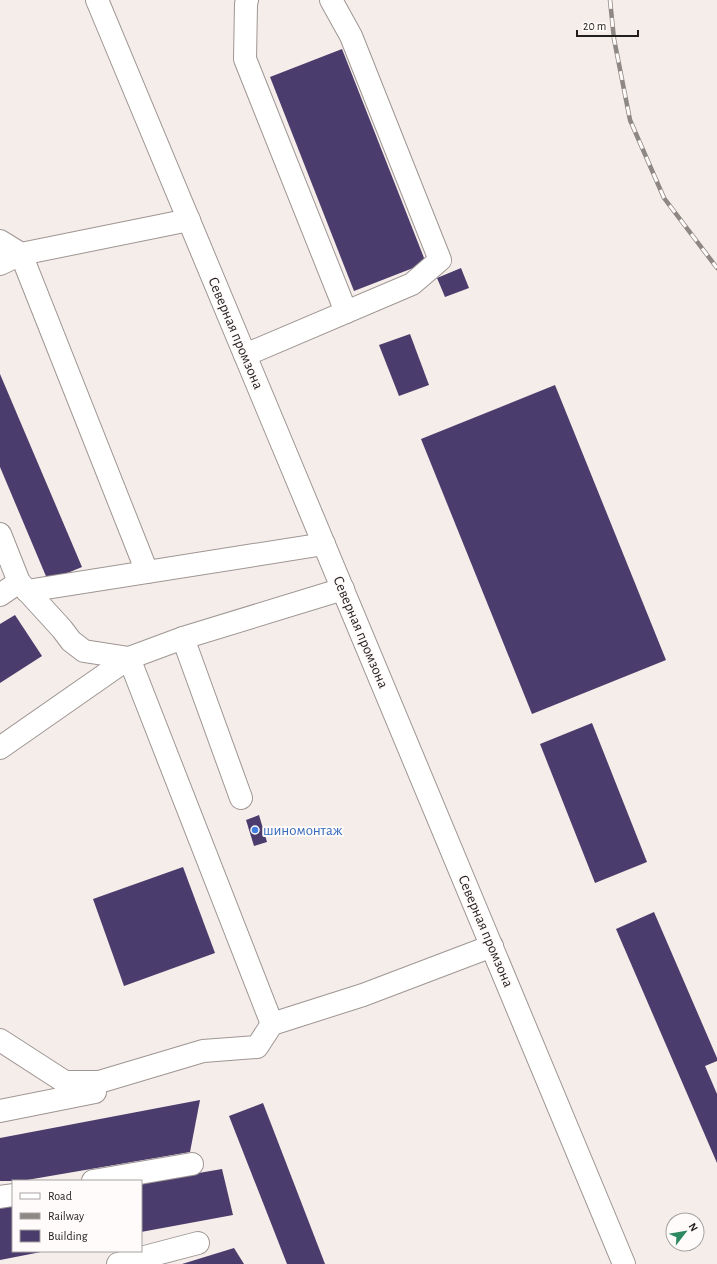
<svg xmlns="http://www.w3.org/2000/svg" width="717" height="1264" font-family="'Alegreya Sans',sans-serif">
<style>
.building{fill:#4a3c6c}
.lines{fill:none;stroke-linecap:round;stroke-linejoin:round}
.minor-casing{stroke:#9e9693;stroke-width:24}
.major-casing{stroke:#9e9693;stroke-width:24}
.minor{stroke:#fff;stroke-width:22}
.major{stroke:#fff;stroke-width:22}
.rail-casing{stroke:#8e8885;stroke-width:4.5}
.rail{stroke:#fffbfa;stroke-width:3;stroke-dasharray:9;stroke-linecap:butt}
.shop-dot{fill:#3f7fe0;stroke:#fffbfa;stroke-width:1.5}
.labels{text-anchor:middle;stroke-width:4;stroke-linejoin:round;paint-order:stroke}
.street-label{font-size:15px;fill:#211e1d;stroke:#fffbfa}
.shop-label{font-size:15px;fill:#366cbe;stroke:#fffbfa;text-anchor:start}
</style>
<rect width="100%" height="100%" fill="#f5ede9"/>
<g class="building">
<path d="M342,49l84,214 -72,28 -84,-214z"/>
<path d="M461,268l8,20 -24,9 -8,-19z"/>
<path d="M410,334l19,51 -30,11 -20,-51z"/>
<path d="M0,374l82,193 -34,14 -48,-114z"/>
<path d="M555,385l111,275 -134,54 -111,-275z"/>
<path d="M15,615l27,41 -42,27v-59z"/>
<path d="M592,723l55,139 -52,21 -55,-139z"/>
<path d="M259,815l8,27 -13,4 -8,-26z"/>
<path d="M183,867l32,86 -91,33 -31,-87z"/>
<path d="M654,912l63,146v3l-12,5 12,28v69l-101,-234z"/>
<path d="M200,1100l-10,52 -169,29h-21v-43z"/>
<path d="M263,1103l62,161h-38l-58,-148z"/>
<path d="M222,1169l11,46 -92,17v-49z"/>
<path d="M13,1206v45l28,1 -41,8v-52z"/>
<path d="M234,1248l10,16h-62z"/>
</g>
<g class="lines">
<defs>
<g id="minor">
<path d="M247,0l-1,4 -1,55 101,253"/>
<path d="M0,241l21,13 126,318"/>
<path d="M0,264l21,-10 168,-34"/>
<path d="M245,355l167,-71 28,-24 -89,-224 -20,-36"/>
<path d="M0,534l19,48 -19,13"/>
<path d="M20,583l42,46 9,12 13,10 45,7"/>
<path d="M27,591l297,-47"/>
<path d="M183,638l58,160"/>
<path d="M129,658l143,366"/>
<path d="M0,748l129,-90 54,-20 160,-49"/>
<path d="M0,1040l65,42h34l104,-31 54,-4 15,-23 91,-29 129,-49"/>
<path d="M0,1111l95,-19"/>
<path d="M93,1181l99,-17"/>
<path d="M0,1197l13,-2"/>
<path d="M118,1264l80,-21"/>
</g>
<path id="major" d="M97,0l527,1264"/>
</defs>
<use href="#minor" class="minor-casing"/>
<use href="#major" class="major-casing"/>
<use href="#minor" class="minor"/>
<use href="#major" class="major"/>
<defs>
<path id="rail" d="M610,0l4,39 16,81 34,78 53,70"/>
</defs>
<use href="#rail" class="rail-casing"/>
<use href="#rail" class="rail"/>
</g>
<circle class="shop-dot" cx="255" cy="830" r="4"/>
<g class="labels">
<g class="street-label">
<text transform="translate(236 333) rotate(67)" y="5">Северная промзона</text>
<text transform="translate(361 632) rotate(67)" y="5">Северная промзона</text>
<text transform="translate(486 931) rotate(67)" y="5">Северная промзона</text>
</g>
<g class="shop-label">
<text x="263" y="835">шиномонтаж</text>
</g>
</g>
<rect x="12" y="1180" width="130" height="72" fill="#fffbfa" stroke="#a6a3a2"/>
<rect x="20" y="1193" width="20" height="6" fill="#ffffff" stroke="#a6a3a2"/>
<text x="48" y="1200" font-size="12" fill="#211e1d">Road</text>
<rect x="20" y="1213" width="20" height="6" fill="#8e8885" stroke="#a6a3a2"/>
<text x="48" y="1220" font-size="12" fill="#211e1d">Railway</text>
<rect x="20" y="1230" width="20" height="12" fill="#4a3c6c" stroke="#a6a3a2"/>
<text x="48" y="1240" font-size="12" fill="#211e1d">Building</text>
<g transform="translate(685 1232) rotate(59)"><circle r="19" fill="#fffbfa" stroke="#a6a3a2"/>
<path d="M0-3L7 15L0 10L-7 15Z" fill="#2c8860"/>
<text y="-6" font-size="11" font-weight="bold" text-anchor="middle" fill="#211e1d">N</text>
</g>
<path d="M577 30v6h61v-6" fill="none" stroke="#211e1d" stroke-width="2"/>
<text x="583" y="30" font-size="12" fill="#211e1d" stroke="#fffbfa" stroke-width="3" paint-order="stroke">20 m</text>
</svg>
